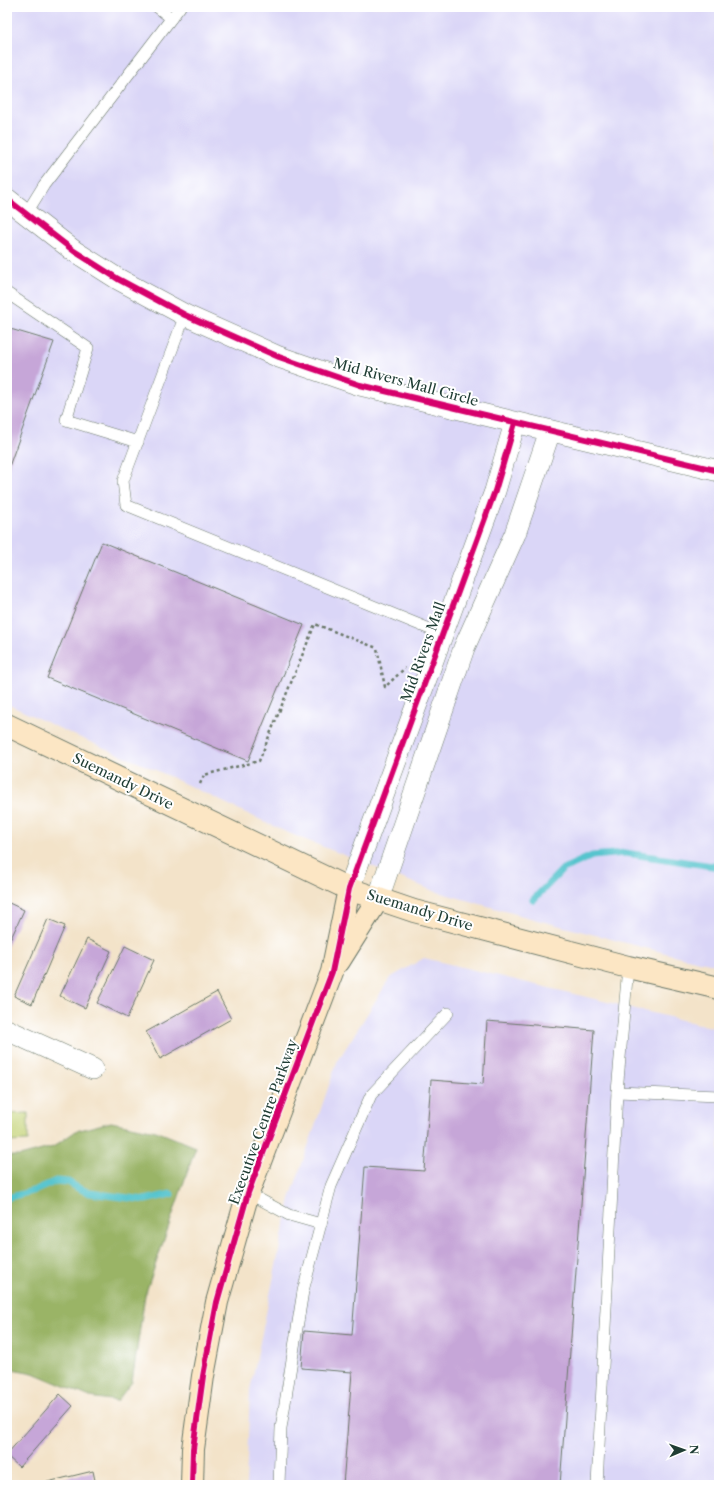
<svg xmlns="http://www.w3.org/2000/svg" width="726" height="1492" font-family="'Libre Caslon Text',serif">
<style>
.built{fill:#dad6f7}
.green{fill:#c3d275;stroke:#718854}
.forest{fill:#9ab466;stroke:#5c784d}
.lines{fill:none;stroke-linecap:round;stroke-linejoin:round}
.stream{stroke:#57c4ce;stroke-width:7}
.building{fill:#c6a6d8}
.lane-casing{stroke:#697768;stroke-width:12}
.street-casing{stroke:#697768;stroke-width:22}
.secondary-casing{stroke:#697768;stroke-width:24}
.path{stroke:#697768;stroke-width:2.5;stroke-dasharray:3 3;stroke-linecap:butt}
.lane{stroke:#fff;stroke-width:11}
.street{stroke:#fff;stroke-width:21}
.secondary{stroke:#fce6c4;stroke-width:22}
.cycleway-casing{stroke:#fff;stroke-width:8}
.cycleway{stroke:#d6006c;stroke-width:6}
.labels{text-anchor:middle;stroke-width:4;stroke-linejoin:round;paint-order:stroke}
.street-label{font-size:14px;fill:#1f3d34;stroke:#fff}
</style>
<rect width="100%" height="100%" fill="#fff"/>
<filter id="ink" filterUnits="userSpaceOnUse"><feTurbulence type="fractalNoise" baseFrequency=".025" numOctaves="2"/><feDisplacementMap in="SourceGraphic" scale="8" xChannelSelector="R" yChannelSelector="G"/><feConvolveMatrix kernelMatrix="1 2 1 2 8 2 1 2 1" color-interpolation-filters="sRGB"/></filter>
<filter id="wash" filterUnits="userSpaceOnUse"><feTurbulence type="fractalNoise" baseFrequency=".012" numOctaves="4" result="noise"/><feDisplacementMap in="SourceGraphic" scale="16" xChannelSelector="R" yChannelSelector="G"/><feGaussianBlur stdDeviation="0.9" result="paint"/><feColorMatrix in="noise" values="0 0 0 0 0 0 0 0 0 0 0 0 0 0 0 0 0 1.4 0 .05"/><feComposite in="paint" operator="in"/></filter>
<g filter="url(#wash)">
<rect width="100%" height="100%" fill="#f3e3c9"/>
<g class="built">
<path d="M7,7h712v958l-38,-8 -140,-36 -107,-30 -148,-59 -128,-61 -84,-36 -67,-31z"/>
<path d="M424,958l295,71v456h-473l4,-95 40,-191 47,-137 53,-84z"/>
</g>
<path class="green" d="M28,1113v28l-21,1v-28z"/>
<path class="forest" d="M111,1122l45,9 40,16 -51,148 -13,87 -15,19 -27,-4 -57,-24 -26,-5v-212h13l33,-9 23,-16z"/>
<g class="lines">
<g class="stream">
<path d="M533,900l30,-31 29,-13 33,-3 94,14"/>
<path d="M7,1198l29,-8 20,-9 12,1 10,6 12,5 55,7 26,-6"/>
</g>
</g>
<g id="blocks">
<g class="building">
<path d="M7,328l47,14 -47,130z"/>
<path d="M102,542l202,83 -56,136 -201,-83z"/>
<path d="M7,902l17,8 -17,37z"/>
<path d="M48,919l17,7 -33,78 -18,-8z"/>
<path d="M87,939l24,12 -26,57 -25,-12z"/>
<path d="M125,946l29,14 -27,58 -30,-15z"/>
<path d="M217,992l14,27 -71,40 -14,-27z"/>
<path d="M487,1021l107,9 -34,455h-217l9,-113 -51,-4 3,-37 48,4 13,-168 59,4 7,-91 52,4z"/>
<path d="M60,1394l13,12 -54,61 -12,-11v-2z"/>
<path d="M93,1471l3,14h-57v-1z"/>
</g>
</g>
</g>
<g filter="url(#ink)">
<use href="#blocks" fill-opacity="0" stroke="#697768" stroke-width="1"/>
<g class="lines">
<defs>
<g id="lane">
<path d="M157,7l14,11"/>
<path d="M26,214l18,-29 136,-178"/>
<path d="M7,293l81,55 -22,72 72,22"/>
<path d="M185,315l-62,166 3,24 316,129"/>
<path d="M617,1092l102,4"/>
<path d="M248,1193l41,22 32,9"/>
<path d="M279,1485l2,-57 22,-137 28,-105 40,-91 77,-82"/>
<path d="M597,1485l20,-393 11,-125"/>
</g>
<g id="street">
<path d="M7,199l67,52 44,28 67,36 94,42 81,28 359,86"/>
<path d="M349,889l146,-398 20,-68"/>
<path d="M378,899l86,-251 51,-114 35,-103"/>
<path d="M7,1030l86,39"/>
</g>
<g id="secondary">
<path d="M7,725l342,164 65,22 214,56 91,21"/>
<path d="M339,961l39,-62"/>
<path d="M192,1485l1,-36 10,-73 14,-74 31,-109 84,-221 17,-83"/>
</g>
</defs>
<use href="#lane" class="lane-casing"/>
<use href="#street" class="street-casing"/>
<use href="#secondary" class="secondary-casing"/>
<path class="path" d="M200,784l4,-9 55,-14 56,-137 62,24 8,39 20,-19"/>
<use href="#lane" class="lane"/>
<use href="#street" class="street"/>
<use href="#secondary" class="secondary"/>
<defs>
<g id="cycleway">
<path d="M7,199l67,52 44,28 67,36 94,42 81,28 359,86"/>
<path d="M192,1485l1,-36 10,-73 14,-74 31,-109 84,-221 17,-83 146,-398 20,-68"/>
</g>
</defs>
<use href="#cycleway" class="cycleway-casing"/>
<use href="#cycleway" class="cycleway"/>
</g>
</g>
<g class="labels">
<g class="street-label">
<text transform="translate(406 382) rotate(15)" y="5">Mid Rivers Mall Circle</text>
<text transform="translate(423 652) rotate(-70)" y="5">Mid Rivers Mall</text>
<text transform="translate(123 781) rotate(26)" y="5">Suemandy Drive</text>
<text transform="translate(420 910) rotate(17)" y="5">Suemandy Drive</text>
<text transform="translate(263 1122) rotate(-70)" y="5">Executive Centre Parkway</text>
</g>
</g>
<rect width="726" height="1492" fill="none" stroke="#fff" stroke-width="24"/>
<g transform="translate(684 1450) rotate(88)" stroke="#ffffff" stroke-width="3" paint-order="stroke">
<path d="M0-3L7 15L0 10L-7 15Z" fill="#1f3d34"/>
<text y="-6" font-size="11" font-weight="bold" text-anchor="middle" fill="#1f3d34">N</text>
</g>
</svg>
